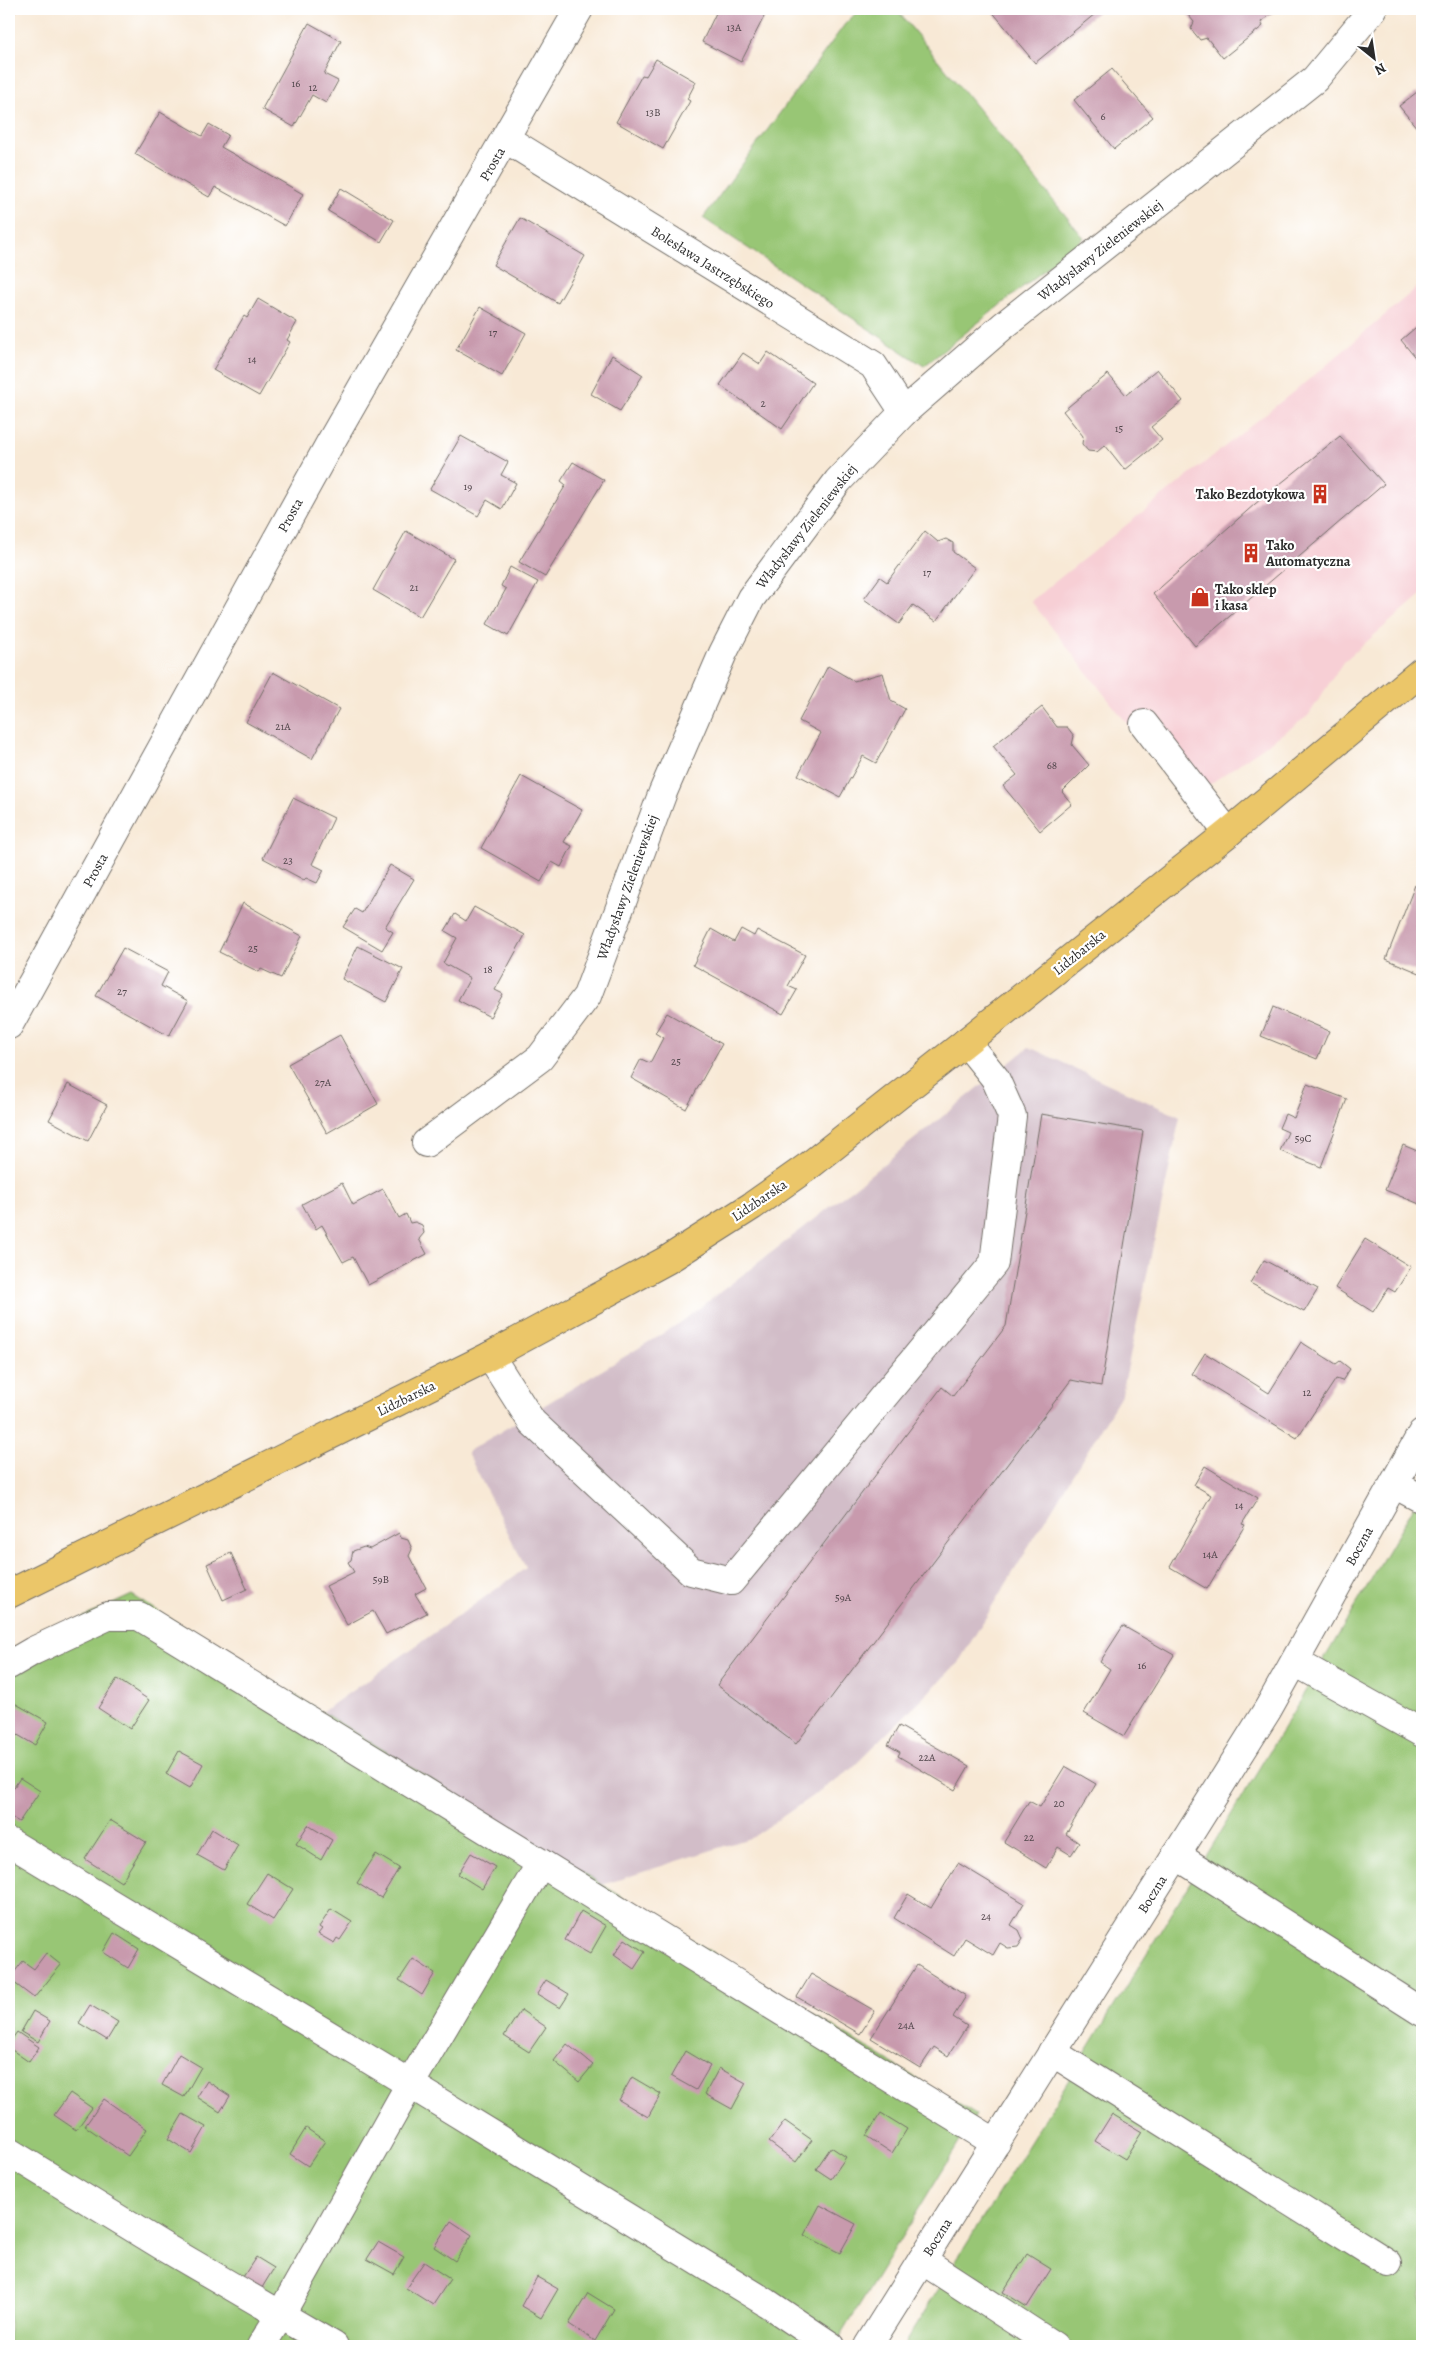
<svg xmlns="http://www.w3.org/2000/svg" width="1431" height="2355" font-family="Alegreya,serif">
<style>
.built{fill:#f7cfd5}
.industrial{fill:#d2bdc8}
.green{fill:#98c674;stroke:#627850}
.building{fill:#c89aad}
.lines{fill:none;stroke-linecap:round;stroke-linejoin:round}
.minor-casing{stroke:#736e67;stroke-width:30}
.major-casing{stroke:#736e67;stroke-width:30}
.minor{stroke:#fff;stroke-width:28}
.major{stroke:#ebc669;stroke-width:28}
.rail{stroke:#2b2b2b;stroke-width:4;stroke-dasharray:8 4;stroke-linecap:butt}
.labels{text-anchor:middle;stroke-width:4.5;stroke-linejoin:round;paint-order:stroke}
.number-label{font-size:11px;fill:#52474c}
.street-label{font-size:14px;fill:#2b2b2b;stroke:#fff}
.poi-label{font-size:14px;font-weight:bold;fill:#2b2b2b;stroke:#fff;text-anchor:start}
</style>
<rect width="100%" height="100%" fill="#fff"/>
<filter id="ink" filterUnits="userSpaceOnUse"><feTurbulence type="fractalNoise" baseFrequency=".02" numOctaves="2"/><feDisplacementMap in="SourceGraphic" scale="10" xChannelSelector="R" yChannelSelector="G"/><feConvolveMatrix kernelMatrix="1 2 1 2 8 2 1 2 1" color-interpolation-filters="sRGB"/></filter>
<filter id="wash" filterUnits="userSpaceOnUse"><feTurbulence type="fractalNoise" baseFrequency=".0096" numOctaves="4" result="noise"/><feDisplacementMap in="SourceGraphic" scale="20" xChannelSelector="R" yChannelSelector="G"/><feGaussianBlur stdDeviation="1.12" result="paint"/><feColorMatrix in="noise" values="0 0 0 0 0 0 0 0 0 0 0 0 0 0 0 0 0 1.4 0 .05"/><feComposite in="paint" operator="in"/></filter>
<g filter="url(#wash)">
<rect width="100%" height="100%" fill="#f8e9d6"/>
<path class="built" d="M1422,283v311l-79,68 -35,54 -121,84 -156,-199 291,-232z"/>
<path class="industrial" d="M1029,1047l151,70 -58,277 -164,269 -108,107 -97,67 -151,48 -280,-173 204,-144 -59,-116 213,-129 135,-104z"/>
<g class="green">
<path d="M860,9h36l188,229 -160,128 -221,-148 142,-194z"/>
<path d="M1422,1492v854h-519c177,-283 353,-566 519,-854z"/>
<path d="M132,1595l844,520 -141,231h-826v-695z"/>
</g>
<g id="blocks">
<g class="building">
<path d="M708,9h60l-27,53 -39,-20 14,-29z"/>
<path d="M990,9h111l-66,54z"/>
<path d="M1183,9h95l-17,13 2,4 -40,32 -16,-20 -7,2 -9,-11 3,-7z"/>
<path d="M309,23l32,18 -17,33 14,7 -12,22 -14,-8 -18,32 -32,-18z"/>
<path d="M656,59l40,23 -9,17 3,2 -27,48 -47,-27 26,-47 4,1z"/>
<path d="M1112,69l41,48 -39,32 -40,-49z"/>
<path d="M1417,92l3,3 2,-2v41l-23,-28z"/>
<path d="M160,112l42,24 7,-12 19,11 -7,12 82,47 -18,32 -70,-39 -6,10 -74,-43z"/>
<path d="M341,188l53,32 -13,22 -53,-31z"/>
<path d="M520,218l65,38 -27,47 -65,-38z"/>
<path d="M258,299l39,23 -10,18 3,2 -31,54 -46,-26 31,-54 3,2z"/>
<path d="M480,307l46,26 -24,43 -46,-26z"/>
<path d="M1422,322v44l-21,-26z"/>
<path d="M768,352l45,31 -31,46 -62,-44 23,-32 17,11z"/>
<path d="M612,355l31,20 -23,36 -29,-17z"/>
<path d="M1157,369l26,32 -32,26 11,13 -37,30 -20,-25 -8,7 -9,-1 -6,-7 1,-8 -20,-25 45,-37 18,21z"/>
<path d="M461,436l47,26 -7,13 15,8 -14,26 -15,-9 -9,16 -48,-27z"/>
<path d="M1340,436l44,48 -189,162 -42,-52 102,-90z"/>
<path d="M573,462l31,18 -59,97 -26,-15 47,-77 -5,-4z"/>
<path d="M406,531l48,28 -34,58 -47,-27z"/>
<path d="M925,531l13,11 8,-3 7,4v9l22,16 -39,53 -23,-16 -14,19 -35,-25 16,-22 7,5z"/>
<path d="M510,567l28,15 -30,54 -21,-12 19,-35 -5,-3z"/>
<path d="M828,666l26,15 29,-8 8,28 14,8 -29,54 -13,-7 -23,41 -42,-22 23,-42 -22,-12z"/>
<path d="M273,672l66,37 -27,50 -66,-37z"/>
<path d="M1042,707l15,20h10l7,9 -2,9 17,20 -27,27 10,12 -32,27 -37,-45 14,-11 -24,-29z"/>
<path d="M521,776l61,34 -18,32 8,4 -11,21 -9,-5 -11,20 -60,-34z"/>
<path d="M293,798l41,20 -22,46 12,6 -7,13 -11,-5 -2,2 -41,-22z"/>
<path d="M390,865l24,14 -29,48 8,5 -11,18 -39,-23 12,-18 7,4z"/>
<path d="M1415,885l7,3v86l-36,-15z"/>
<path d="M243,903l59,33 -21,42 -20,-9 -2,3 -40,-20z"/>
<path d="M474,907l51,28 -30,55 8,4 -13,23 -32,-17 12,-22 -27,-15 14,-25 -12,-7 10,-17 11,7z"/>
<path d="M711,929l23,13 7,-13 13,7 3,-6 48,25 -17,31 9,4 -14,24 -90,-49z"/>
<path d="M358,946l45,23 -17,33 -44,-23z"/>
<path d="M123,948l45,24 -7,14 27,15 -19,35 -73,-40z"/>
<path d="M1273,1007l56,24 -12,28 -56,-23z"/>
<path d="M667,1013l55,31 -36,65 -55,-31 10,-19 9,4 13,-25 -8,-5z"/>
<path d="M340,1035l38,69 -51,29 -39,-69z"/>
<path d="M68,1084l39,21 -19,36 -39,-21z"/>
<path d="M1307,1084l40,15 -26,68 -41,-16 8,-19 -9,-4 6,-14 9,4z"/>
<path d="M1041,1114l102,17 -42,255 -30,-6 -275,364 -79,-59 225,-298 11,9 53,-70z"/>
<path d="M1403,1145l19,8v52l-37,-15z"/>
<path d="M342,1183l11,22 30,-16 16,29 7,-4 4,9 5,-1 7,3 2,8 -5,6 8,15 -59,31 -15,-28 -10,5 -21,-37 -6,4 -14,-25z"/>
<path d="M1365,1239l46,28 -16,25 -7,-4 -15,24 -38,-24z"/>
<path d="M1264,1260l54,29 -14,23 -54,-29z"/>
<path d="M1301,1342l35,22 4,-3 10,8 -8,12 -6,-2 -39,59 -105,-64 13,-21 64,40z"/>
<path d="M1205,1466l53,32 -16,26 3,1 -38,64 -37,-22 41,-72 -17,-10z"/>
<path d="M399,1533l2,5 7,2 4,9 -3,7 17,32 -11,6 12,19 -41,21 -13,-23 -26,14 -21,-39 28,-14 -6,-10 3,-2 2,-9 11,-4 6,2z"/>
<path d="M231,1553l16,36 -24,11 -16,-36z"/>
<path d="M1123,1626l51,29 -50,81 -40,-23 26,-44 -10,-7z"/>
<path d="M117,1679l32,21 -19,29 -32,-21z"/>
<path d="M9,1700l39,22 -13,23 -26,-15z"/>
<path d="M899,1726l70,40 -14,24 -57,-34 2,-4 -12,-7z"/>
<path d="M179,1751l24,13 -13,24 -24,-14z"/>
<path d="M1065,1766l31,18 -30,50 13,9 -8,12 -13,-8 -12,21 -42,-26 25,-41 11,6z"/>
<path d="M20,1778l20,13 -21,31 -10,-6v-21z"/>
<path d="M110,1820l36,22 -25,40 -36,-23z"/>
<path d="M308,1825l24,15 -11,20 -25,-16z"/>
<path d="M212,1829l26,16 -14,25 -27,-15z"/>
<path d="M471,1853l24,14 -13,22 -24,-15z"/>
<path d="M376,1854l23,14 -18,30 -24,-15z"/>
<path d="M958,1863l66,40 -13,22 8,5 4,9 -5,8 -10,1 -8,-5 -7,12 -28,-17 -11,18 -60,-38 14,-24 23,14z"/>
<path d="M267,1873l26,16 -20,31 -26,-16z"/>
<path d="M331,1909l21,13 -12,18 -3,-2 -3,5 -16,-9 4,-5 -3,-2z"/>
<path d="M581,1911l25,15 -16,28 -25,-14z"/>
<path d="M114,1933l25,16 -11,19 -25,-16z"/>
<path d="M625,1939l20,13 -11,17 -20,-14z"/>
<path d="M46,1953l15,12 -27,33 -25,-19 14,-18 11,8z"/>
<path d="M413,1959l22,14 -13,22 -23,-15z"/>
<path d="M917,1965l49,31 -13,21 14,9 -19,30 -14,-9 -14,21 -49,-30z"/>
<path d="M811,1974l64,37 -15,23 -63,-37z"/>
<path d="M546,1980l23,14 -9,14 -23,-14z"/>
<path d="M90,2005l28,17 -11,18 -28,-17z"/>
<path d="M521,2010l25,17 -17,25 -25,-16z"/>
<path d="M33,2011l17,10 -12,21 -17,-10z"/>
<path d="M17,2032l22,15 -10,15 -20,-14v-5z"/>
<path d="M567,2044l26,21 -14,17 -25,-21z"/>
<path d="M685,2051l25,15 -14,24 -25,-14z"/>
<path d="M179,2054l22,13 -17,30 -22,-12z"/>
<path d="M719,2068l27,15 -14,26 -27,-15z"/>
<path d="M632,2077l29,17 -13,23 -29,-17z"/>
<path d="M207,2081l23,15 -10,16 -23,-15z"/>
<path d="M70,2093l22,15 -16,22 -22,-15z"/>
<path d="M104,2099l43,30 -19,27 -43,-30z"/>
<path d="M881,2113l26,16 -15,24 -26,-17z"/>
<path d="M183,2114l23,13 -15,26 -23,-14z"/>
<path d="M1112,2114l30,18 -17,27 -30,-18z"/>
<path d="M785,2121l27,19 -16,22 -27,-20z"/>
<path d="M306,2128l19,13 -17,25 -18,-12z"/>
<path d="M831,2147l15,10 -15,22 -15,-10z"/>
<path d="M820,2205l36,19 -16,29 -36,-18z"/>
<path d="M451,2221l21,14 -17,26 -21,-14z"/>
<path d="M378,2242l26,15 -10,17 -27,-15z"/>
<path d="M1027,2254l24,15 -24,38 -24,-15z"/>
<path d="M256,2257l18,11 -14,23 -19,-11z"/>
<path d="M424,2262l26,17 -17,26 -27,-17z"/>
<path d="M537,2277l21,12 -17,29 -20,-12z"/>
<path d="M588,2293l26,16 -19,32 -26,-17z"/>
</g>
</g>
</g>
<g filter="url(#ink)">
<use href="#blocks" fill-opacity="0" stroke="#736e67" stroke-width="1"/>
<g class="lines">
<defs>
<g id="minor">
<path d="M506,139l367,226 31,47"/>
<path d="M1144,724l84,109"/>
<path d="M9,1025l320,-580 250,-436"/>
<path d="M426,1143l114,-85 47,-62 76,-204 60,-139 28,-55 87,-117 66,-69 99,-86 312,-247 58,-70"/>
<path d="M490,1356l42,66 159,149 40,10 263,-318 18,-147 -17,-38 -29,-36"/>
<path d="M1394,1484l28,15"/>
<path d="M1295,1662l127,71"/>
<path d="M9,1665l24,-14 75,-35h31l857,527"/>
<path d="M9,1842l381,230 377,231 64,43"/>
<path d="M1176,1855l246,157"/>
<path d="M1052,2052l336,211"/>
<path d="M9,2152l157,96 168,98"/>
<path d="M922,2260l132,86"/>
<path d="M261,2346l20,-32 129,-230 131,-221"/>
<path d="M868,2346l400,-637 154,-276"/>
</g>
<path id="major" d="M9,1594l481,-238 177,-96 85,-54 58,-41 156,-123 262,-209 194,-162"/>
</defs>
<use href="#minor" class="minor-casing"/>
<use href="#major" class="major-casing"/>
<use href="#minor" class="minor"/>
<use href="#major" class="major"/>
<path class="rail" d="M9,30l5,-21"/>
</g>
</g>
<defs>
<symbol id="building-bare" viewBox="-9 -9 18 18"><path d="M-4-6H4V6H1V3H-1V6H-4ZM-2.5-4.3h1.7v1.8h-1.7ZM.8-4.3h1.7v1.8H.8ZM-2.5-1h1.7V.8h-1.7ZM.8-1h1.7V.8H.8Z" fill="#c8321e" stroke="#fff" stroke-width="2.5" paint-order="stroke"/></symbol>
<symbol id="shop-bare" viewBox="-9 -9 18 18"><path d="M-5-2.5h2.3a2.7 3.5 0 0 1 5.4 0H5L5.5 6h-11ZM-1.5-2.5h3a1.5 2.3 0 0 0-3 0Z" fill="#c8321e" stroke="#fff" stroke-width="2.5" paint-order="stroke"/></symbol>
</defs>
<g fill-rule="evenodd">
<use href="#building-bare" x="1306" y="480" width="28" height="28"/>
<use href="#building-bare" x="1237" y="539" width="28" height="28"/>
<use href="#shop-bare" x="1186" y="583" width="28" height="28"/>
</g>
<g class="labels">
<g class="number-label">
<text x="734" y="31">13A</text>
<text x="296" y="87">16</text>
<text x="313" y="91">12</text>
<text x="653" y="116">13B</text>
<text x="1103" y="120">6</text>
<text x="493" y="336">17</text>
<text x="252" y="363">14</text>
<text x="763" y="407">2</text>
<text x="1119" y="432">15</text>
<text x="468" y="490">19</text>
<text x="927" y="576">17</text>
<text x="414" y="591">21</text>
<text x="283" y="730">21A</text>
<text x="1052" y="769">68</text>
<text x="288" y="864">23</text>
<text x="253" y="952">25</text>
<text x="488" y="973">18</text>
<text x="122" y="995">27</text>
<text x="676" y="1065">25</text>
<text x="323" y="1086">27A</text>
<text x="1303" y="1142">59C</text>
<text x="1307" y="1396">12</text>
<text x="1239" y="1509">14</text>
<text x="1210" y="1558">14A</text>
<text x="381" y="1583">59B</text>
<text x="843" y="1601">59A</text>
<text x="1142" y="1669">16</text>
<text x="927" y="1761">22A</text>
<text x="1059" y="1807">20</text>
<text x="1029" y="1841">22</text>
<text x="986" y="1920">24</text>
<text x="906" y="2029">24A</text>
</g>
<g class="street-label">
<text transform="translate(492 164) rotate(-60)" y="5">Prosta</text>
<text transform="translate(1100 250) rotate(-38)" y="5">Władysławy Zieleniewskiej</text>
<text transform="translate(713 267) rotate(32)" y="5">Bolesława Jastrzębskiego</text>
<text transform="translate(290 515) rotate(-61)" y="5">Prosta</text>
<text transform="translate(806 526) rotate(-52)" y="5">Władysławy Zieleniewskiej</text>
<text transform="translate(95 870) rotate(-61)" y="5">Prosta</text>
<text transform="translate(627 887) rotate(-70)" y="5">Władysławy Zieleniewskiej</text>
<text transform="translate(1079 952) rotate(-39)" y="5">Lidzbarska</text>
<text transform="translate(759 1200) rotate(-34)" y="5">Lidzbarska</text>
<text transform="translate(406 1398) rotate(-26)" y="5">Lidzbarska</text>
<text transform="translate(1359 1546) rotate(-61)" y="5">Boczna</text>
<text transform="translate(1152 1894) rotate(-58)" y="5">Boczna</text>
<text transform="translate(937 2237) rotate(-58)" y="5">Boczna</text>
</g>
<g class="poi-label">
<text x="1305" y="499" text-anchor="end">Tako Bezdotykowa</text>
<text x="1266" y="550">Tako<tspan x="1266" dy="16">Automatyczna</tspan></text>
<text x="1215" y="594">Tako sklep<tspan x="1215" dy="16">i kasa</tspan></text>
</g>
</g>
<rect width="1431" height="2355" fill="none" stroke="#fff" stroke-width="30"/>
<g transform="translate(1374 58) rotate(150)" stroke="#ffffff" stroke-width="4" paint-order="stroke">
<path d="M0-4L9 19L0 12L-9 19Z" fill="#2b2b2b"/>
<text y="-8" font-size="14" font-weight="bold" text-anchor="middle" fill="#2b2b2b">N</text>
</g>
</svg>
